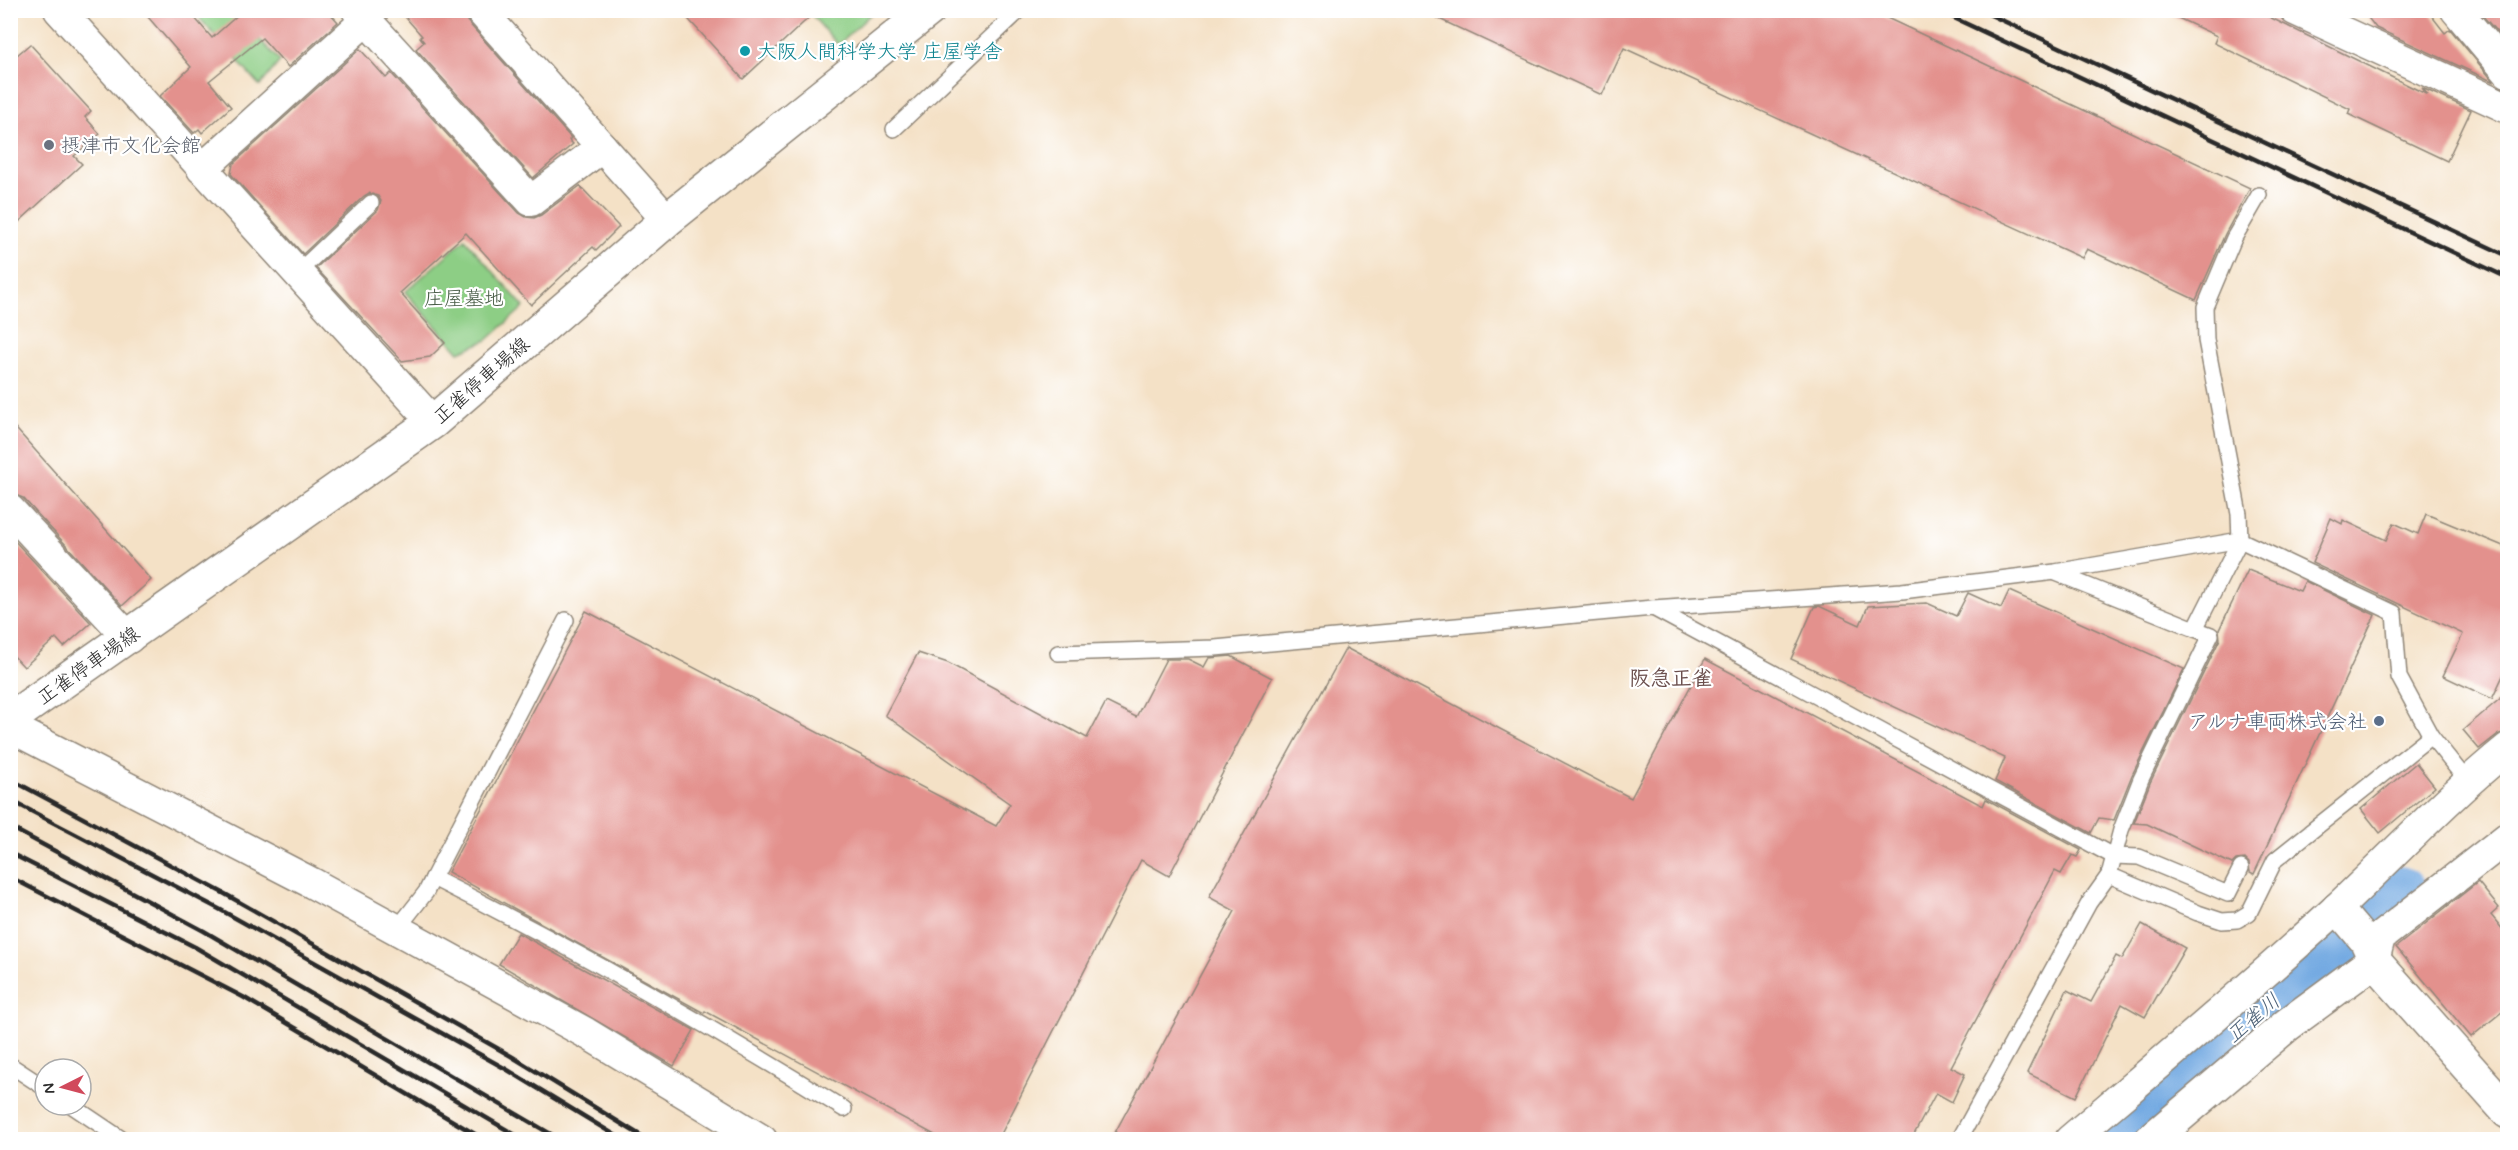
<svg xmlns="http://www.w3.org/2000/svg" width="2518" height="1150" font-family="Mynerve,'Klee One',sans-serif">
<style>
.green{fill:#8dce85;stroke:#5c7c58;stroke-width:1.5}
.lines{fill:none;stroke-linecap:round;stroke-linejoin:round}
.river{stroke:#75aae2;stroke-width:60}
.building{fill:#e3918d}
.service-casing{stroke:#908678;stroke-width:18}
.minor-casing{stroke:#908678;stroke-width:33}
.tertiary-casing{stroke:#908678;stroke-width:36}
.secondary-casing{stroke:#908678;stroke-width:36}
.service{stroke:#fff;stroke-width:15}
.minor{stroke:#fff;stroke-width:30}
.tertiary{stroke:#fff;stroke-width:33}
.secondary{stroke:#fff;stroke-width:33}
.rail{stroke:#2b2b2b;stroke-width:4.5}
.culture-dot{fill:#0f9aa8;stroke:#fff;stroke-width:2}
.worship-dot{fill:#6b7280;stroke:#fff;stroke-width:2}
.service-dot{fill:#5c6f8a;stroke:#fff;stroke-width:2}
.labels{text-anchor:middle;stroke-width:4.5;stroke-linejoin:round;paint-order:stroke}
.culture-label{font-size:20px;fill:#0d838f;stroke:#fff;text-anchor:start}
.worship-label{font-size:20px;fill:#5b616d;stroke:#fff;text-anchor:start}
.park-label{font-size:20px;fill:#485c46;stroke:#fff}
.street-label{font-size:20px;fill:#2b2b2b;stroke:#fff}
.service-label{font-size:20px;fill:#4e5e75;stroke:#fff;text-anchor:end}
.neighbourhood-label{font-size:21px;font-weight:bold;fill:#6b4f4d;stroke:#fff}
.water-label{font-size:21px;font-style:italic;fill:#495e74;stroke:#fff}
</style>
<rect width="100%" height="100%" fill="#fff"/>
<filter id="ink" filterUnits="userSpaceOnUse"><feTurbulence type="fractalNoise" baseFrequency=".0167" numOctaves="2"/><feDisplacementMap in="SourceGraphic" scale="12" xChannelSelector="R" yChannelSelector="G"/><feConvolveMatrix kernelMatrix="1 2 1 2 8 2 1 2 1" color-interpolation-filters="sRGB"/></filter>
<filter id="wash" filterUnits="userSpaceOnUse"><feTurbulence type="fractalNoise" baseFrequency=".008" numOctaves="4" result="noise"/><feDisplacementMap in="SourceGraphic" scale="24" xChannelSelector="R" yChannelSelector="G"/><feGaussianBlur stdDeviation="1.35" result="paint"/><feColorMatrix in="noise" values="0 0 0 0 0 0 0 0 0 0 0 0 0 0 0 0 0 1.4 0 .05"/><feComposite in="paint" operator="in"/></filter>
<g filter="url(#wash)">
<rect width="100%" height="100%" fill="#f4e1c6"/>
<g class="green">
<path d="M193,11h40l47,50 -20,25z"/>
<path d="M808,11h66l-36,34z"/>
<path d="M465,239l59,68 -37,33 -28,12 -54,-60z"/>
</g>
<g class="lines">
<path class="river" d="M2108,1140l290,-244"/>
</g>
<g id="blocks">
<g class="building">
<path d="M142,10h46l24,28 28,-25 -3,-3h90l11,12 -50,45 -26,-29 -53,43 22,26 -29,26 -3,-4 -5,4 -34,-37 31,-29z"/>
<path d="M399,10h64l4,11 104,117 -2,2 4,4 -40,34 -117,-129 8,-7 -4,-5 2,-1z"/>
<path d="M680,10h137l-74,69z"/>
<path d="M1420,10h450l380,178 -25,46 -29,66 -109,-51 -5,9 -458,-210 -22,47z"/>
<path d="M2161,10h94l173,85 -6,-7 49,22 -24,51 -99,-47 2,-5 -136,-66 3,-7z"/>
<path d="M2362,10h65l18,23 5,-4 44,53 -118,-54z"/>
<path d="M2489,10h19v35l-25,-29z"/>
<path d="M30,44l61,67 -6,6 15,17 -26,22 8,8 -72,66v-169z"/>
<path d="M360,49l26,29 5,-5 128,140 7,4 8,1 7,-3 39,-29 39,41 -23,23 -3,-3 -62,58 -65,-72 -66,60 45,50 -15,14 -28,4 -86,-93 62,-58 3,-9 -3,-5 -9,-3 -5,3 -61,58 -72,-80 2,-10z"/>
<path d="M10,422l141,158 -29,26 -99,-108 -13,-5z"/>
<path d="M2426,514l82,34v117l-16,34 -49,-23 20,-42 -151,-71 19,-45 11,6 1,-4 43,20 8,-17 24,11z"/>
<path d="M10,536l81,87 -27,24 -8,-9 -32,29 -14,-15z"/>
<path d="M2248,570l52,21 5,-10 70,34 -121,259 -4,-2 -1,-9 -4,-4 -9,1 -4,4 -85,-40 -13,-1 16,-40 70,-144 -1,-9z"/>
<path d="M2009,591l175,78 -52,106 -18,45 -15,-2 -8,15 -96,-52 10,-23 -214,-99 23,-52 5,-1 41,19 8,-19 59,-3 29,13 12,-23 33,15z"/>
<path d="M586,611l410,215 14,-22 -125,-89 33,-62 30,10 139,75 19,-36 30,15 30,-58h22l16,8 5,-9 22,-2 41,22 -103,198 -28,-16 -143,280h-54l-239,-129 -1,2 -256,-141z"/>
<path d="M1346,648l285,150 74,-139 278,147 3,-7 95,51 -4,7 -5,-2 -11,19 -6,-3 -104,196 14,7 -13,28 -16,-9 -25,47h-800l124,-229 -26,-14z"/>
<path d="M2508,692v39l-11,4 -18,14 -16,-19z"/>
<path d="M2416,763l19,24 -55,46 -19,-24z"/>
<path d="M2478,882l21,26 -8,7 17,21v71l-37,30 -75,-90z"/>
<path d="M2142,924l43,24 -40,69 -23,-13 -46,93 -49,-24 40,-83 24,12 25,-46 6,3z"/>
<path d="M518,933l176,97 -20,36 -175,-102z"/>
</g>
</g>
</g>
<g filter="url(#ink)">
<use href="#blocks" fill-opacity="0" stroke="#908678" stroke-width="1.5"/>
<g class="lines">
<defs>
<g id="service">
<path d="M894,129l126,-119"/>
<path d="M297,273l74,-70"/>
<path d="M2056,573l139,56 45,-89 154,73 5,64 32,59 36,45"/>
<path d="M1653,608l460,248 26,1 89,37 13,-26"/>
<path d="M566,620l-133,258c141,70 277,148 411,231"/>
<path d="M1058,653l157,-5 438,-40 249,-17 153,-19 185,-32 -1,-26 -33,-174 -1,-33 29,-69 25,-43"/>
<path d="M2109,875l89,38 24,8 15,-1 12,-7 26,-53 156,-124"/>
<path d="M397,929l29,-37 7,-14"/>
<path d="M10,1065l35,23"/>
<path d="M71,1105l52,35"/>
<path d="M1959,1140l130,-237 20,-28 12,-45 20,-51 70,-144 -16,-6"/>
</g>
<g id="minor">
<path d="M59,10l374,412"/>
<path d="M357,10l174,191 71,-54"/>
<path d="M480,10l187,210"/>
<path d="M2295,10l213,98"/>
<path d="M2456,10l52,62"/>
<path d="M202,169l164,-149"/>
<path d="M10,510l119,128"/>
<path d="M10,727l302,156 274,150 176,107"/>
<path d="M2337,908l28,33 9,20"/>
<path d="M2374,961l6,-24 128,-100"/>
<path d="M2070,1140c89,-76 179,-151 265,-230 58,-54 111,-112 173,-162"/>
</g>
<path id="tertiary" d="M2151,1140l136,-115 87,-64 134,151"/>
<path id="secondary" d="M10,719l423,-297 234,-202 262,-210"/>
</defs>
<use href="#service" class="service-casing"/>
<use href="#minor" class="minor-casing"/>
<use href="#tertiary" class="tertiary-casing"/>
<use href="#secondary" class="secondary-casing"/>
<use href="#service" class="service"/>
<use href="#minor" class="minor"/>
<use href="#tertiary" class="tertiary"/>
<use href="#secondary" class="secondary"/>
<g class="rail">
<path d="M1937,10l571,268"/>
<path d="M1980,10l528,246"/>
<path d="M10,779l215,115 286,162 137,84"/>
<path d="M10,800l209,109 287,160 117,71"/>
<path d="M10,827l194,104 357,209"/>
<path d="M10,853l185,94 329,193"/>
<path d="M10,877l233,120 242,143"/>
</g>
</g>
</g>
<circle class="culture-dot" cx="745" cy="51" r="6"/>
<circle class="worship-dot" cx="49" cy="145" r="6"/>
<circle class="service-dot" cx="2379" cy="721" r="6"/>
<g class="labels">
<g class="culture-label">
<text x="757" y="58">大阪人間科学大学 庄屋学舎</text>
</g>
<g class="worship-label">
<text x="61" y="152">摂津市文化会館</text>
</g>
<g class="park-label">
<text x="464" y="305">庄屋墓地</text>
</g>
<g class="street-label">
<text transform="translate(481 380) rotate(-41)" y="7">正雀停車場線</text>
<text transform="translate(88 665) rotate(-35)" y="7">正雀停車場線</text>
</g>
<g class="service-label">
<text x="2367" y="728">アルナ車両株式会社</text>
</g>
<g class="neighbourhood-label">
<text x="1671" y="685">阪急正雀</text>
</g>
<g class="water-label">
<text transform="translate(2253 1018) rotate(-40)" y="7">正雀川</text>
</g>
</g>
<rect width="2518" height="1150" fill="none" stroke="#fff" stroke-width="36"/>
<g transform="translate(63 1087) rotate(264)"><circle r="28" fill="#ffffff" stroke="#aaaaaa" stroke-width="1.5"/>
<path d="M0-4.5L10 22L0 15L-10 22Z" fill="#d1495b"/>
<text y="-9" font-size="16" font-weight="bold" text-anchor="middle" fill="#2b2b2b">N</text>
</g>
</svg>
